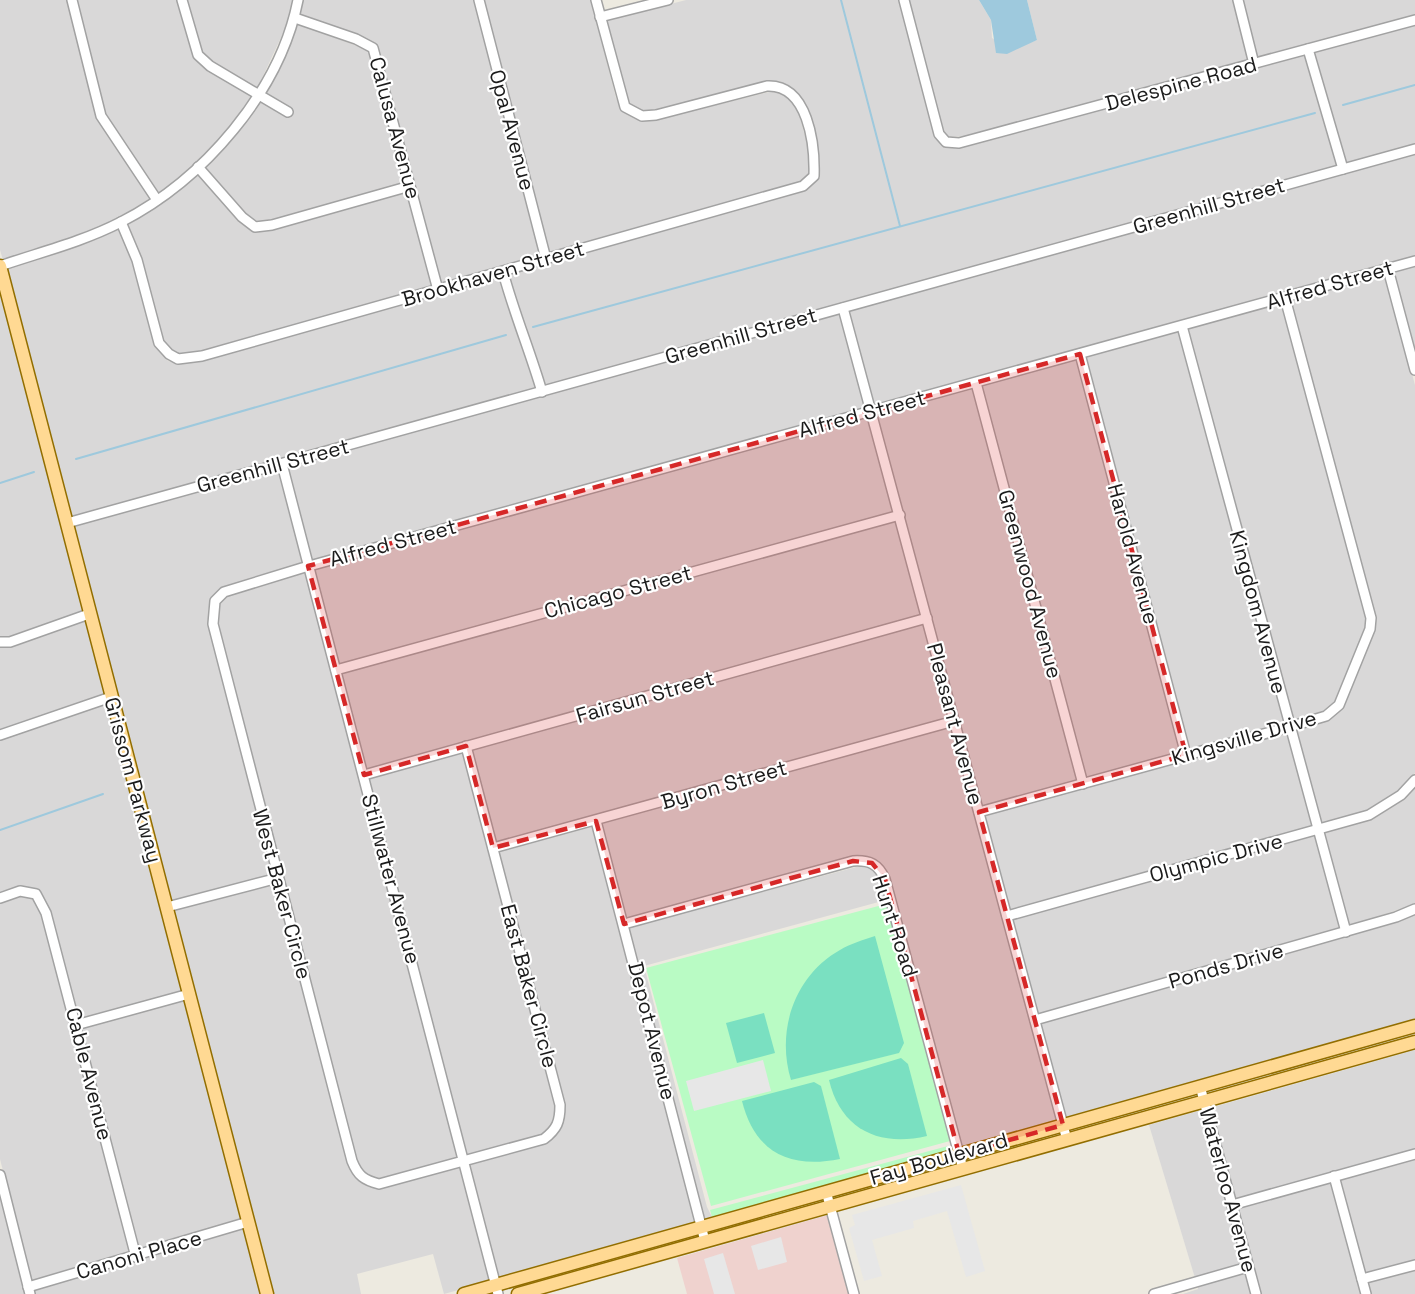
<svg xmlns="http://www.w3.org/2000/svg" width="1415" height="1294" font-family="'Space Grotesk',sans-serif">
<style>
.residential{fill:#d9d8d8}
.commercial{fill:#efd2ce}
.park{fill:#b9fbc4}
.pitch{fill:#7ae0c1}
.parking{fill:#e7e7e7}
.water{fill:#9ec9dd}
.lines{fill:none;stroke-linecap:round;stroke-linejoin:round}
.stream{stroke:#9ec9dd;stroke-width:2}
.minor-casing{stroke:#a2a2a2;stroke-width:12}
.major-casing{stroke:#926e00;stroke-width:15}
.minor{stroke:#fff;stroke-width:9}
.major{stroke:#ffd993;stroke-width:12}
.marked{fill:#d62828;fill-opacity:0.2;stroke:#d62828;stroke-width:4.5;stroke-dasharray:12 8;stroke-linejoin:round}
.labels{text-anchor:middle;stroke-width:4.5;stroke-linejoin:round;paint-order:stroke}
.street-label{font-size:21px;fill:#1b1b1b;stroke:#fff}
</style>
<rect width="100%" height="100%" fill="#edeae0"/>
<g class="residential">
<path d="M0,0h67l30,118 54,80 -32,20 -51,22 -65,20 -3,-10z"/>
<path d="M76,0h102l11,44 7,14 12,12 45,26 -23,33 -35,35 -37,30 -54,-80z"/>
<path d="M186,0h108l-3,16 -34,73 -45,-26 -11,-11z"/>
<path d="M303,0h172l66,256 -100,28 -64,-238 -20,-11 -57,-20z"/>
<path d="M483,0h108l25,98 6,11 13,10 21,1 121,-30 19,13 15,55 -1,16 -9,8 -252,72z"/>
<path d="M686,0h213l36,135 12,13 26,-3 333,-91 32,112 -793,220 -37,-111 296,-85 16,-13 -1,-20 -16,-58 -12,-12 -12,-6 -13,1 -111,29h-13l-14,-7 -23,-83z"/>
<path d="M908,0h71l12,20 1,18 19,12 26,-10 -10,-40h207l15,60 -278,76 -23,1 -6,-6z"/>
<path d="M1242,0h173v15l-158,43z"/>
<path d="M297,23l73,28 35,132 -133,38 -16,1 -12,-8 -40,-46 32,-33 24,-34 30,17 3,-8 -29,-17z"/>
<path d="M1415,25v119l-69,20 -33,-112z"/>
<path d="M1415,153v104l-540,148 -27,-94z"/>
<path d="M198,173l58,58 18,-1 134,-38 25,94 -232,66 -22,3 -8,-4 -8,-10 -37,-117 31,-18z"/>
<path d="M119,228l14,34 23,84 12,15 11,3 24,-4 297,-83 13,46 14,32 10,33 -467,129 -65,-248 65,-20z"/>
<path d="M1415,266v88l-22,-82z"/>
<path d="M1385,274l30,111v388l-17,18 -31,19 -46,14 -27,-94 33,-10 15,-13 32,-76 1,-13 -85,-317z"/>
<path d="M0,282l85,329 -75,26h-10z"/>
<path d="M1282,303l85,315 -1,10 -30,74 -12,10 -32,10 -105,-393z"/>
<path d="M841,313l26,94 -556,154 -24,-94z"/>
<path d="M1179,331l105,393 -95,25 -104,-392z"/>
<path d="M1077,359l104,392 -95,27 -105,-392z"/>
<path d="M974,389l104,392 -96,26 -105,-393z"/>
<path d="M870,416l25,95 -556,154 -26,-95z"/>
<path d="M279,469l24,94 -81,25 -10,10 -4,14 1,13 64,250 -103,26 -98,-375z"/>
<path d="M897,520l25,95 -556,154 -25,-95z"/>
<path d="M305,572l154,586 -81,22 -12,-4 -10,-16 -139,-537 2,-19 7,-8z"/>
<path d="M87,620l19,74 -106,36v-84h12z"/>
<path d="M924,623l25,95 -453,125 -25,-93z"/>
<path d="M109,703l75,287 -105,30 -29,-108 -10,-22 -22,-3 -18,6v-153z"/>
<path d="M951,727l107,395 -96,26 -73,-270 -6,-12 -10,-8 -21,-1 -225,62 -26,-95z"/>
<path d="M1287,733l26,93 -304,84 -25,-94z"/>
<path d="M464,752l92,354v12l-5,10 -9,7 -76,20 -97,-377z"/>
<path d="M1415,786v118l-66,22 -26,-93 48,-14z"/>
<path d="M594,826l102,396 -198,56 -29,-114 76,-20 12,-9 7,-15v-16l-66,-252z"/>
<path d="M1315,835l26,93 -303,86 -26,-95z"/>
<path d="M864,865l13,7 9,28 -242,66 63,241 5,10 -8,3 -75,-293z"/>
<path d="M275,883l78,291 10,10 17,5 81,-23 30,115 -47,13 -11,-40 -76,20 4,20h-89l-100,-384z"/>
<path d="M20,896l13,2 9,17 89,339 -100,27 -31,-122v-256z"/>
<path d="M1415,914v107l-349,98 -26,-96 358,-101z"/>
<path d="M186,999l57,220 -105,32 -57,-223z"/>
<path d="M1415,1050v99l-180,51 -25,-92z"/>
<path d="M1202,1110l41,154 -48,14 -46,-153z"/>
<path d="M1415,1159v101l-50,14 -26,-94z"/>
<path d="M1332,1182l30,112h-102l-23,-86z"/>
<path d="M0,1191l26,103h-26z"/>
<path d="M246,1228l17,66h-229l-1,-4z"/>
<path d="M1415,1270v24h-45l-3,-12z"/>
<path d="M1246,1272l5,22h-68l15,-5v-3z"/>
</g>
<path class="commercial" d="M828,1215l22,79h-163l-10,-36z"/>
<g class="park">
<path d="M886,904l64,237 -239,65 -65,-238z"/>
<path d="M948,1146l2,6 -238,65 -2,-7z"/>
</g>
<g class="pitch">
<path d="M875,936l29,107 -5,10 -108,27c-15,-49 3,-104 49,-130 10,-6 23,-10 35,-14z"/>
<path d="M764,1013l11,40 -38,10 -11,-40z"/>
<path d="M901,1058l7,6 19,72c-48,11 -86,-6 -98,-56z"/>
<path d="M814,1082l7,4 19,73c-50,10 -85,-6 -98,-58z"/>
</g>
<g class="parking">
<path d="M763,1060l8,31 -77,20 -8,-30z"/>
<path d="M961,1185l24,86 -19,6 -19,-66 -34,10 1,7 -42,12 10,36 -18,5 -15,-53 6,-3 -3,-10z"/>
<path d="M781,1237l6,25 -29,8 -7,-24z"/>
<path d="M723,1253l12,41h-21l-10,-35z"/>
</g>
<path class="water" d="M979,0h48l10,40 -30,14 -11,-1 -5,-33z"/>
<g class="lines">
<g class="stream">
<path d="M841,0l59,226"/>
<path d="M1343,105l72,-20"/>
<path d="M533,327l782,-214"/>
<path d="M76,459l430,-124"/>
<path d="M0,483l34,-11"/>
<path d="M0,830l103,-36"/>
</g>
<defs>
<g id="minor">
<path d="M72,0l29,116 56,84"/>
<path d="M182,0l16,55 12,11 78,46"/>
<path d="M479,0l67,259"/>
<path d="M904,0l35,134 7,8 13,1 456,-123"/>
<path d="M1238,0l16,64"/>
<path d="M600,17l68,-17"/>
<path d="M295,18l61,21 17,9 65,242"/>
<path d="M1308,49l35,120"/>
<path d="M198,167l44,50 13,10 17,-2 138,-39"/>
<path d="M121,222l16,38 22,83 10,11 9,5 24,-3 601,-170 11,-10c1,-32 -6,-92 -47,-90l-111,29 -14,1 -17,-9 -29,-107"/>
<path d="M0,266c41,-14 82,-24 121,-44 82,-42 159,-130 177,-222"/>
<path d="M1388,269l27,101"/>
<path d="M503,272c11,41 27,79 39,120"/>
<path d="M843,308l224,832"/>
<path d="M1182,326l164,606"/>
<path d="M1080,354l106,401"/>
<path d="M976,383l107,401"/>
<path d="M282,464l216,830"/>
<path d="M67,523l1348,-374"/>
<path d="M0,642h10l79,-28"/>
<path d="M336,670l564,-155"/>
<path d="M0,735l111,-38"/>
<path d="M466,746l94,359c0,17 -3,24 -16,34l-165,45c-15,-4 -21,-8 -27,-23l-139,-537 2,-23 9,-9 78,-24 1113,-307"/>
<path d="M364,775l563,-157"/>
<path d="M979,812l310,-85 37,-11 13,-11 31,-76 1,-11 -86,-320"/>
<path d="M596,821l109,420"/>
<path d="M493,848l461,-127"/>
<path d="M0,898l20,-7 16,3 10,19 90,344"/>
<path d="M167,907l111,-29"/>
<path d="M1007,916l362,-101 32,-20 14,-15"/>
<path d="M624,924l229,-63c17,-1 25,3 32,18l78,290"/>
<path d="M1035,1020l361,-103 19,-8"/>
<path d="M76,1025l113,-31"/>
<path d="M1200,1086l56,208"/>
<path d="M0,1175l30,119"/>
<path d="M1334,1176l32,118"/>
<path d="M826,1191l28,103"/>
<path d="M1232,1205l183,-51"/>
<path d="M1362,1279l53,-14"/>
<path d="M28,1287l220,-65"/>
<path d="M1154,1294l94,-27"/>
</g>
<g id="major">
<path d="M0,266l267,1028"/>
<path d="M464,1294l951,-268"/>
<path d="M518,1294l897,-252"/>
</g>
</defs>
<use href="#minor" class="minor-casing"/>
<use href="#major" class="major-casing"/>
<use href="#minor" class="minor"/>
<use href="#major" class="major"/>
</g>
<path class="marked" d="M1080,354l106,401 -207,57 84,313 -104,29 -74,-275 -13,-16 -19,-2 -229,63 -28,-103 -103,27 -27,-102 -102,29 -56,-209z"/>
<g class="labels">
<g class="street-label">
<text transform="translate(1181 84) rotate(-15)" y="7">Delespine Road</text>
<text transform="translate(395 128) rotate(75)" y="7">Calusa Avenue</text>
<text transform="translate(512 130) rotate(75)" y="7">Opal Avenue</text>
<text transform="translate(1209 206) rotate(-16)" y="7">Greenhill Street</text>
<text transform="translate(493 274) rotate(-16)" y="7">Brookhaven Street</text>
<text transform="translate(1330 285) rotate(-16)" y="7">Alfred Street</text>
<text transform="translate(741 336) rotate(-16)" y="7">Greenhill Street</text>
<text transform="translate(862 414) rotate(-15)" y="7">Alfred Street</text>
<text transform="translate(273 466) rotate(-15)" y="7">Greenhill Street</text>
<text transform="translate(393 543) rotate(-15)" y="7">Alfred Street</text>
<text transform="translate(1133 554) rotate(75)" y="7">Harold Avenue</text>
<text transform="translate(1030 584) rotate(75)" y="7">Greenwood Avenue</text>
<text transform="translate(618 592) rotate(-15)" y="7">Chicago Street</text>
<text transform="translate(1258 612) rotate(75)" y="7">Kingdom Avenue</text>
<text transform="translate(645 697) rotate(-16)" y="7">Fairsun Street</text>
<text transform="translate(955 724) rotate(75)" y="7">Pleasant Avenue</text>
<text transform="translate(1244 738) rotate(-16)" y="7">Kingsville Drive</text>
<text transform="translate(133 780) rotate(75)" y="7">Grissom Parkway</text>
<text transform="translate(724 785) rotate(-16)" y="7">Byron Street</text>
<text transform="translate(1216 858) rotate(-15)" y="7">Olympic Drive</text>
<text transform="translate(391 879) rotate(75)" y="7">Stillwater Avenue</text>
<text transform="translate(282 894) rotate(75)" y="7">West Baker Circle</text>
<text transform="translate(895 926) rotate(72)" y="7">Hunt Road</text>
<text transform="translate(1226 966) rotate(-16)" y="7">Ponds Drive</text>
<text transform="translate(529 986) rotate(75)" y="7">East Baker Circle</text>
<text transform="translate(652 1031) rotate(76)" y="7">Depot Avenue</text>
<text transform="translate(89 1074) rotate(76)" y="7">Cable Avenue</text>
<text transform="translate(939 1159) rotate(-16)" y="7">Fay Boulevard</text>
<text transform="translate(1228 1190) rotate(75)" y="7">Waterloo Avenue</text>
<text transform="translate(139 1255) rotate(-16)" y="7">Canoni Place</text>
</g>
</g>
</svg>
